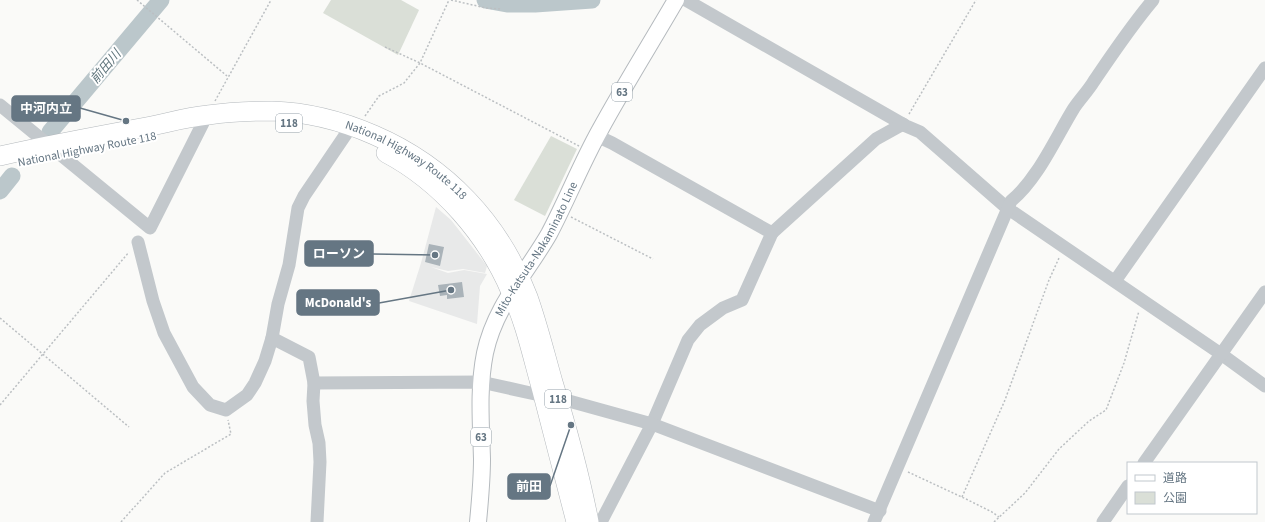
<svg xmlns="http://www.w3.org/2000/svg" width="1265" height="522" font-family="'Source Sans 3','Noto Sans JP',sans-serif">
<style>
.built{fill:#e8e9e9}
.green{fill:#dadfd7}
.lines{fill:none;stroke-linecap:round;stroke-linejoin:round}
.river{stroke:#bbc7cb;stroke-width:17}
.building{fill:#aab3b9}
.major-casing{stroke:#b5babe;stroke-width:18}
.highway-casing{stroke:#b4b9bd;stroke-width:20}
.path{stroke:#bbbfc2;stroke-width:1.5;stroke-dasharray:2 2;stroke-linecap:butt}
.minor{stroke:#c3c8cc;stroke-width:13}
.major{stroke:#fff;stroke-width:16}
.highway{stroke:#fff;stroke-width:19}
.labels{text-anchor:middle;stroke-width:4;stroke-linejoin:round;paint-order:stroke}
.shield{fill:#fff;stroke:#939fa8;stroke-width:1}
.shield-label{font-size:11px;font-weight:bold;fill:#657683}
.street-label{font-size:12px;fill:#657683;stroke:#fff}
.water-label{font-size:13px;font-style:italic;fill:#60757c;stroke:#fff}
.leader{fill:none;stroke:#657683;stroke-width:1.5}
.callout-dot{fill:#657683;stroke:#fff;stroke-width:1.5}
.callout{fill:#657683;stroke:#657683;stroke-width:1.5}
.callout-label{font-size:13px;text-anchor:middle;font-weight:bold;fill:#fff}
</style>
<rect width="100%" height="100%" fill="#fafaf8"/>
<path class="built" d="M436,207l15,13 36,46 -2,7 -22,-4 -15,2 -17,-4 17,6 16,-3 23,4 -7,12 -3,38 -68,-23 12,-38z"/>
<g class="green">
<path d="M331,0h70l18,10 -21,45 -75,-42z"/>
<path d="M551,136l26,13 -32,67 -31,-16z"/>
</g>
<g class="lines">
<g class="river">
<path d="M485,0l22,4h28l57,-4"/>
<path d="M50,132l111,-132"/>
<path d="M0,191l12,-15"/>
</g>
</g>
<g class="building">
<path d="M429,244l15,3 -4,19 -15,-4z"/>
<path d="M462,282l2,15 -17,2v-4l-7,1 -2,-11z"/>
</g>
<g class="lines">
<defs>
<g id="major">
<path id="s1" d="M478,522c2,-21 4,-42 4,-63 -1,-36 -4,-71 3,-106 10,-47 41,-79 64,-119 18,-34 32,-70 51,-104 24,-44 51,-87 76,-130"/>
</g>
<g id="highway">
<path d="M386,153c55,29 101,82 125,139 14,30 21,63 30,95 12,45 23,90 35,135"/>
<path id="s2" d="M0,156c48,-11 97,-20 146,-29 21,-4 41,-10 62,-12 21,-3 43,-4 64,-4 35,1 70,10 102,24 72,31 126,88 154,162 10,28 17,57 25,85 14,46 27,93 36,140"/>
</g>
</defs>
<use href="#major" class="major-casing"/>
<use href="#highway" class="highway-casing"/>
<g class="path">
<path d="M137,0l90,76"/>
<path d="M451,0l35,8 15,1"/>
<path d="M385,47l35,16 159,83"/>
<path d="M215,101l56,-101"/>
<path d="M909,114l67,-114"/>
<path d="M365,116l14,-20 25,-13 16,-20 29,-63"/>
<path d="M571,217l82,42"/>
<path d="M0,318l129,109"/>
<path d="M0,405l129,-153"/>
<path d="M908,472l58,27 26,13 7,5"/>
<path d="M962,497l43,-97 44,-120 10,-22"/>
<path d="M121,522l44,-49 66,-39 -3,-14"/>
<path d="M994,522l31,-29 34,-44 30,-28 17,-11 18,-47 15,-52"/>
</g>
<g class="minor">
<path d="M686,0l220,126 14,6 87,76 214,146 44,32"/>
<path d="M0,105l150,123 57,-113"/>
<path d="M597,136l15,7 160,90 -30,67 -19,8 -23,17 -12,15 -36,84 -51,98"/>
<path d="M772,233l104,-94 27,-15"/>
<path d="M138,242l15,59 11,32 29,54 17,18 16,5 21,-15 8,-12 10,-22 7,-23 6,-34 11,-39 9,-57 6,-12 42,-62 5,-9"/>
<path d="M1115,281l150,-213"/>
<path d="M272,338l37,19 5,26 167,-1 54,12 23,4 94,26 228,87"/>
<path d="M314,383l-1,18 2,24 4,18 1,19 -3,60"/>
<path d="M1144,463l121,-171"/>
<path d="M874,522l137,-321c27,-22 45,-64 63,-93 6,-9 14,-17 20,-27 19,-28 37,-55 59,-81"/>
<path d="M1103,522l25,-36"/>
</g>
<use href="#major" class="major"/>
<use href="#highway" class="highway"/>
</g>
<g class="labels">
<g class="shield">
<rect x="612" y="83" width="20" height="18" rx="3"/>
<rect x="276" y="114" width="26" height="18" rx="3"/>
<rect x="545" y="390" width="26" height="18" rx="3"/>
<rect x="471" y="428" width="20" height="18" rx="3"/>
</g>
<g class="shield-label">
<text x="622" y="96">63</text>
<text x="289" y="127">118</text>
<text x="558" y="403">118</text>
<text x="481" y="441">63</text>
</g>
<g class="street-label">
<text transform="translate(87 149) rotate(-11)" y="4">National Highway Route 118</text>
<text dy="4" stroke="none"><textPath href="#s2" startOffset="422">National Highway Route 118</textPath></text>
<text dy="4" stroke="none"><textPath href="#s1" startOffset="286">Mito-Katsuta-Nakaminato Line</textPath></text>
</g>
<g class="water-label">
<text transform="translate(105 66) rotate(-50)" y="5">前田川</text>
</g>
</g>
<path class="leader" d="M126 121L80 108M435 255L373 254M451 290L379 303M571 425L550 486"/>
<g class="callout-dot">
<circle cx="126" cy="121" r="4"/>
<circle cx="435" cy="255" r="4"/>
<circle cx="451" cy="290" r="4"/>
<circle cx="571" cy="425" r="4"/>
</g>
<g class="callout">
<rect x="12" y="96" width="68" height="25" rx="4"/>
<rect x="305" y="241" width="68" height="25" rx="4"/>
<rect x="297" y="290" width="82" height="25" rx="4"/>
<rect x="508" y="474" width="42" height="25" rx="4"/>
</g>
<g class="callout-label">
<text x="46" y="113">中河内立</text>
<text x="339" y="258">ローソン</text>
<text x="338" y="307">McDonald's</text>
<text x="529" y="491">前田</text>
</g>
<rect x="1127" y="462" width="130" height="52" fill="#ffffff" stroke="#c1c8cd"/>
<rect x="1135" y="475" width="20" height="6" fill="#ffffff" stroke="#c1c8cd"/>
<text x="1163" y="482" font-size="12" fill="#657683">道路</text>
<rect x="1135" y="492" width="20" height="12" fill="#dadfd7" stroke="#c1c8cd"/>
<text x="1163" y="502" font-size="12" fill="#657683">公園</text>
</svg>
